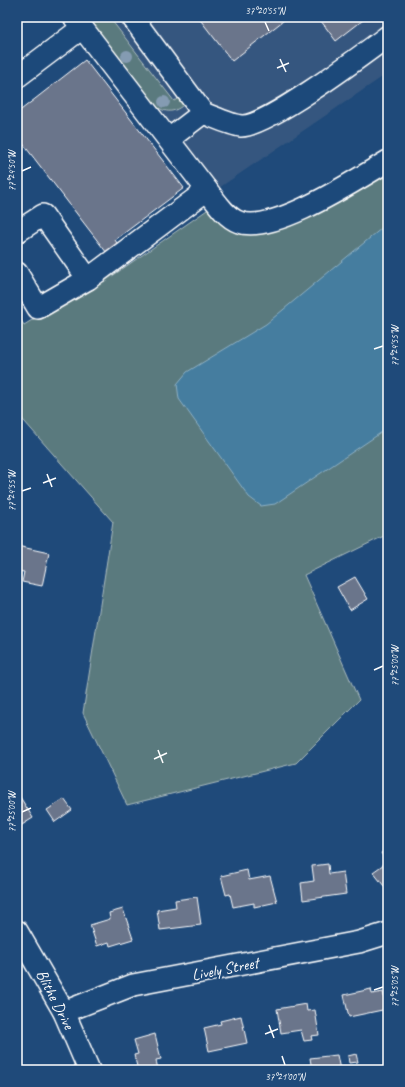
<svg xmlns="http://www.w3.org/2000/svg" width="405" height="1087" font-family="Caveat,sans-serif">
<style>
.built{fill:#36577f}
.green{fill:#5a7a7e;stroke:#acbcbe}
.water{fill:#447d9f;stroke:#8fb1c5}
.building{fill:#6b748b;stroke:#fff}
.lines{fill:none;stroke-linecap:round;stroke-linejoin:round}
.minor-casing{stroke:#fff;stroke-width:24}
.minor{stroke:#1f4a7a;stroke-width:21}
.tree{fill:#849bb2}
.ticks{fill:none;stroke:#fff;stroke-width:1.5}
.labels{text-anchor:middle;stroke-width:4;stroke-linejoin:round;paint-order:stroke}
.street-label{font-size:16px;fill:#fff;stroke:#1f4a7a}
.neatline{fill:none;stroke:#fff;stroke-width:1.5}
.ticks-label{font-size:10px;text-anchor:middle;fill:#fff}
</style>
<rect width="100%" height="100%" fill="#1f4a7a"/>
<filter id="ink" filterUnits="userSpaceOnUse"><feTurbulence type="fractalNoise" baseFrequency=".025" numOctaves="2"/><feDisplacementMap in="SourceGraphic" scale="8" xChannelSelector="R" yChannelSelector="G"/><feConvolveMatrix kernelMatrix="1 2 1 2 8 2 1 2 1" color-interpolation-filters="sRGB"/></filter>
<g filter="url(#ink)">
<path class="built" d="M61,17h327v56l-187,127z"/>
<g class="green">
<path d="M87,17h22l65,84 7,-4 5,6c-12,10 -19,11 -32,2z"/>
<path d="M388,170v364l-84,41 55,125 -63,63 -169,42 -44,-92 30,-191 -96,-109v-99l7,11 56,-35 25,-9 105,-73 25,22z"/>
</g>
<path class="water" d="M388,223v205l-113,76 -14,2 -12,-9 -70,-98 -2,-15 10,-12 79,-48z"/>
<g class="building">
<path d="M198,17h90l-56,44z"/>
<path d="M318,17h49l-31,24z"/>
<path d="M85,60l99,128 -69,52 6,9 -11,8 -93,-121v-23z"/>
<path d="M17,546l32,7 -7,33 -20,-4 2,-10 -7,-1z"/>
<path d="M355,577l13,22 -18,11 -13,-23z"/>
<path d="M20,797l13,21 -16,10v-29z"/>
<path d="M64,799l8,11 -17,12 -8,-12z"/>
<path d="M388,848v36l-4,2 -11,-14 14,-10 -6,-9z"/>
<path d="M328,864l1,10 14,-2 3,22 -43,6 -2,-17 13,-2 -2,-15z"/>
<path d="M247,870l2,10 21,-4 7,26 -23,5v-4l-21,4 -3,-13 -4,1 -5,-19z"/>
<path d="M197,897l4,28 -41,5 -3,-20 19,-3 -1,-7z"/>
<path d="M123,909l10,30 -23,7 -1,-4 -12,4 -7,-21 20,-6 -1,-6z"/>
<path d="M371,989l1,5 11,-2 4,17 -38,8 -5,-22z"/>
<path d="M306,1004l1,7 8,-1 4,25 -8,1 1,4 -8,1 -3,-11 -20,3 -4,-24z"/>
<path d="M241,1016l6,27 -38,8 -5,-23 17,-4 -1,-3z"/>
<path d="M155,1034l6,25 -5,1 2,10h-20l-4,-15 4,-1 -4,-14z"/>
<path d="M356,1054l2,8 -9,1 -1,-7z"/>
<path d="M337,1055l3,15h-28l-2,-12z"/>
</g>
<g class="lines">
<defs>
<g id="minor">
<path d="M74,17l133,173c8,10 18,27 32,32 34,13 118,-43 149,-61"/>
<path d="M132,17l71,96"/>
<path d="M17,77l65,-49"/>
<path d="M169,139l34,-26c11,4 28,12 38,13 24,2 124,-73 147,-90"/>
<path d="M17,232l26,-17 45,64"/>
<path d="M17,273l21,35 50,-29 119,-89"/>
<path d="M17,931l47,81 25,58"/>
<path d="M64,1012l69,-27 226,-43 29,-9"/>
</g>
</defs>
<use href="#minor" class="minor-casing"/>
<use href="#minor" class="minor"/>
</g>
<g class="tree">
<circle cx="127" cy="56" r="6"/>
<circle cx="164" cy="102" r="6"/>
</g>
</g>
<path class="ticks" d="M265,22l4,9M280,59l6,13M277,68l12,-5M22,171l9,-4M374,349l9,-3M47,474l5,13M43,483l13,-5M22,491l9,-3M374,670l9,-4M158,750l5,13M154,759l13,-6M22,812l9,-4M374,990l9,-3M269,1025l5,13M265,1034l13,-5M282,1056l3,9"/>
<g class="labels">
<g class="street-label">
<text transform="translate(225 968) rotate(-11)" y="6">Lively Street</text>
<text transform="translate(56 999) rotate(63)" y="6">Blithe Drive</text>
</g>
</g>
<rect width="405" height="1087" fill="none" stroke="#1f4a7a" stroke-width="44"/>
<rect x="22" y="22" width="361" height="1043" class="neatline"/>
<g class="ticks-label">
<text x="265" y="14">37°20'55"N</text>
<text transform="translate(11 171) rotate(-90)" y="4">77°24'50"W</text>
<text transform="translate(394 346) rotate(-90)" y="4">77°24'55"W</text>
<text transform="translate(11 491) rotate(-90)" y="4">77°24'55"W</text>
<text transform="translate(394 666) rotate(-90)" y="4">77°25'00"W</text>
<text transform="translate(11 812) rotate(-90)" y="4">77°25'00"W</text>
<text transform="translate(394 987) rotate(-90)" y="4">77°25'05"W</text>
<text x="285" y="1080">37°21'00"N</text>
</g>
</svg>
